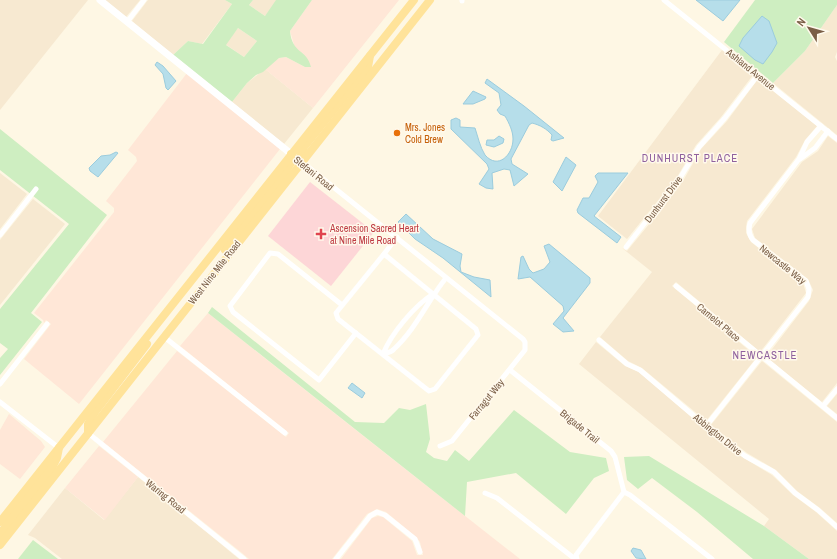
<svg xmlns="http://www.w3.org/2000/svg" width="837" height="559" font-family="'Archivo Narrow',sans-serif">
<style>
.residential{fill:#f7e9d1}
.commercial{fill:#ffe7d7}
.medical{fill:#fdd6d7}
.green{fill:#ceeec1;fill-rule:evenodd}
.water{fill:#b6deea;stroke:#9bccdd}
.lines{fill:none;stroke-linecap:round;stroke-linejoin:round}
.minor{stroke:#fff;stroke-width:5}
.tertiary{stroke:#fff;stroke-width:7}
.primary{stroke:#ffe39a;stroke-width:8}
.food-dot{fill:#e8710a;stroke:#fff9ec;stroke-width:1.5}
.health-dot{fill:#e0444e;stroke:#fff9ec;stroke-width:1.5}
.labels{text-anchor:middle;stroke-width:3;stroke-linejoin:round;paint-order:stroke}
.street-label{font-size:10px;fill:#7a5e46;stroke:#fff9ec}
.food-label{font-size:10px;fill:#c56008;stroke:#fff9ec;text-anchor:start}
.health-label{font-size:10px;fill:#be3a42;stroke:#fff9ec;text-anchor:start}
.neighbourhood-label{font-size:11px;letter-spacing:1px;fill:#90619e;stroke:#fff9ec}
</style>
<rect width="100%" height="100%" fill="#fef7e4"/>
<g class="residential">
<path d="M0,0h88l-88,110z"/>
<path d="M105,0h35l-14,17z"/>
<path d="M148,0h77l7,4 -30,40 -14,-3 -15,14 -41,-34z"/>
<path d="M253,0h23l1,1 -12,15 -16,-11z"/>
<path d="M837,5v47l-2,5 2,4v74l-64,-52 32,-32z"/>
<path d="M238,28l19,13 -13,16 -19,-13z"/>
<path d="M722,50l31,25 -32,42 -25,28 -19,32 -50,62 -29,-23z"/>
<path d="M265,69l48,39 -29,36 -52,-42 15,-19z"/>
<path d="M758,79l59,47 -12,14 -9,17 -49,64 -1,6v6l5,9 52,41 3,10 -46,59 -84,-70 -4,4 85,71 -51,64 -64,-53 -14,-7 -28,-24 52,-65 -30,-24 5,3 37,-45 19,-25 18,-32 26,-28z"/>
<path d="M828,136l9,7v240l-15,19 -56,-45 43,-56 4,-11 -5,-11 -53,-41 -3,-9 50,-67 16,-11z"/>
<path d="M0,173l27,21 -27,35z"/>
<path d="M33,199l32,25 -65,81v-65z"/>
<path d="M596,342l29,24 14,6 74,63 31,23 28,17 21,20 23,17 21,19v28h-28l-45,-33 5,-7 -190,-155z"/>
<path d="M762,361l75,61v101l-17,-15 -23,-17 -21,-21 -29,-17 -36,-28z"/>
<path d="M837,394v20l-10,-8z"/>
<path d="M138,477l72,58 29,24h-177l-27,-21 -7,-3 37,-47 39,32z"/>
</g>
<g class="commercial">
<path d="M312,0h87l-86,108 -48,-39 14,-11 7,-1 19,10 -2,-13 -8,-6 -5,-17z"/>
<path d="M187,73l93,76 -201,255 -55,-45 27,-35 -5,-4 -2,3 -1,-3 -9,-7 80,-101v-4l-8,-7 31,-40 -1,-4 -8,-7z"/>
<path d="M208,313l196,155 116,91h-179l31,-41 6,-2 5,1 29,24 5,14h6l-3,-13 -4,-5 -30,-25 -9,-3 -10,5 -35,45h-83l-7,-6 -139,-111 74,-91 109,86 3,-4 -109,-87z"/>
<path d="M9,414l32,27 4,6 -25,32 -20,-15v-34z"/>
<path d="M99,446l39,31 -33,43 -40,-32z"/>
</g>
<path class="medical" d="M310,182l64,50 -43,54 -63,-50z"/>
<g class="green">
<path d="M225,0h28l-4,5 16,11 11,-16h36l-22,31c2,23 17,18 21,36h-6l-19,-10 -7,1 -16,14 -7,3 -9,8 -15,19 -59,-47 15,-14 15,3 29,-40zM238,28l19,13 -13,16 -18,-12z"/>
<path d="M755,0h82v5l-32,46 -32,32 -49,-41z"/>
<path d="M0,129l107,86 -76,98 11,9 -42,53v-17l8,-9 -8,-6v-34l69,-85 -69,-54z"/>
<path d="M212,307l143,115 29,1 15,-15 11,2 16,-6 4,35 -4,13 8,6 13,3 8,-11 14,11 45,-51 56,42 36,6 3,13 -15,7 -28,36 -50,-41 -49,9 -2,34 -257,-203z"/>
<path d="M649,456l115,70 45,33h-56l-56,-47 -45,-34 -14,11 -11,-9 -3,-23z"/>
<path d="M33,540l25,19h-40z"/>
</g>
<g class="water">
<path d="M696,0h44l-17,21z"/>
<path d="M762,16l7,5 8,22 -5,9 -9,12 -8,-4 -16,-14 4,-8z"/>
<path d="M157,62l6,4 13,15 -8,9 -2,-2 -3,-14 -8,-9z"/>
<path d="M487,79l37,27 40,32 -11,3 -2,-1 1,-5c-5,-6 -12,-10 -20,-12l-3,2 -18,34 1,5 16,10 -14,12 -4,-16 -6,-1 -12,4 1,16 -7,-1 -7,-4 10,-15 -2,-5 -36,-35v-9l5,-2 4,2v7l15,1c3,9 5,19 10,27 13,15 28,0 28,-16 0,-8 -4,-16 -8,-23l-5,-2 -3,-4 4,-5 -2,-12 -14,-10z"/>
<path d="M473,91l13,6 -1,2 -12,5h-10z"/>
<path d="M499,136l5,3 -1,4 -9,4 -8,-2 1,-5h7z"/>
<path d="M116,152l2,1 -20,24 -8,-6 -1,-3 12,-12 9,-1z"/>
<path d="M566,157l10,8 -14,26 -9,-9z"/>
<path d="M598,173h30l-34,43 27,21 -4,6 -39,-30 -1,-3 6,-12h6l9,-16 -3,-6z"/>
<path d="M406,214l27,25 29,15 -2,12 1,6 13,5 16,3 1,17 -48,-39 -28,-19 -17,-17z"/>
<path d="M549,244l41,34v5l-27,35 11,13 -11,1 -10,-8 11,-13 -1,-5 -33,-29 -12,2 3,-22 2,-1 6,13 4,4 11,-4 6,-7 -6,-16z"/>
<path d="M352,383l13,10 -3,5 -14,-10z"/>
<path d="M633,548l8,2 5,9 -10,-1 -5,-7z"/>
</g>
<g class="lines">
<g class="minor">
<path d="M462,0v1"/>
<path d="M664,0l173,139"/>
<path d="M127,22l17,-22"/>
<path d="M800,159l15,-11 13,-17"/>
<path d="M302,162l221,177 2,3v8l-73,91 -12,5"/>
<path d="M0,235l36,-46"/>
<path d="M626,247l54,-69 19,-31 25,-28 34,-44"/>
<path d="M384,254l92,75 2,6 -43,54 -6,2 -91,-72 -2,-6z"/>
<path d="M384,254l13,-17"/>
<path d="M676,286l161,132"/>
<path d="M433,294c-19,12 -42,40 -50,60 4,-1 9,-2 11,-5 22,-20 34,-49 52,-71"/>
<path d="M342,305l-64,-51 -8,-1 -40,53 3,6 86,68 37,-47"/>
<path d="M163,336l122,97"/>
<path d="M599,340l28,24 13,6 74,63 31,23 29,16 21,21 23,17 19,17"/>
<path d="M510,370l101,81 4,6 9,35 6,3 82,64"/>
<path d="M0,384l47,-60"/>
<path d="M0,402l59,46"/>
<path d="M823,406l14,-17"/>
<path d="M707,425l101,-128 1,-8 -3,-8 -53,-41c-4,-5 -5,-10 -3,-17l49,-64 8,-17 14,-16"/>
<path d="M88,433l156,126"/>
<path d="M485,493l12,5 78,61"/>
<path d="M336,559l34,-43 7,-4 8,3 30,24 5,13"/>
<path d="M577,559l-1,-4 48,-63"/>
</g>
<path class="tertiary" d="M100,0l195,157"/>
<g class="primary">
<path d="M302,162l-2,-5 4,-10 64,-80 2,-11"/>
<path d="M225,250l61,-79 5,-8v-9"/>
<path d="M88,433v-9l7,-12 52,-68"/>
<path d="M0,522l414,-522"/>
<path d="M0,540l3,-10 49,-62 5,-10 2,-10"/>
<path d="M0,545l430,-545"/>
</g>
</g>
<circle class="food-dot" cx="397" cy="133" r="4"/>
<path class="health-dot" d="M319 228h4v4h4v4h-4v4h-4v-4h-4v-4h4z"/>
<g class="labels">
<g class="street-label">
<text transform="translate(751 69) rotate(39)" y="4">Ashland Avenue</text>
<text transform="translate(314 173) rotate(39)" y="4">Stefani Road</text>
<text transform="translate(663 199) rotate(-53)" y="4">Dunhurst Drive</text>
<text transform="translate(783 264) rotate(39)" y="4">Newcastle Way</text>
<text transform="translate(214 272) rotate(-52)" y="4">West Nine Mile Road</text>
<text transform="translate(719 322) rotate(40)" y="4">Camelot Place</text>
<text transform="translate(486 399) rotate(-51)" y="4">Farragut Way</text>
<text transform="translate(580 426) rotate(39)" y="4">Brigade Trail</text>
<text transform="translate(718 434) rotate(39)" y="4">Abbington Drive</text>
<text transform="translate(166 496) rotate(39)" y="4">Waring Road</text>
</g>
<g class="food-label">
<text x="405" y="131">Mrs. Jones<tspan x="405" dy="12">Cold Brew</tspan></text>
</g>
<g class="health-label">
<text x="330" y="232">Ascension Sacred Heart<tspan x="330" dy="12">at Nine Mile Road</tspan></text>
</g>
<g class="neighbourhood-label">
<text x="690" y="162">DUNHURST PLACE</text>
<text x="765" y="359">NEWCASTLE</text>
</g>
</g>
<g transform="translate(809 28) rotate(307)" stroke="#fff9ec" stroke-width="3" paint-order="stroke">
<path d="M0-3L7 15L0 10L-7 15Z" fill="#7a5e46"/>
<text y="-6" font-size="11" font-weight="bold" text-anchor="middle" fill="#7a5e46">N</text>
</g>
</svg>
